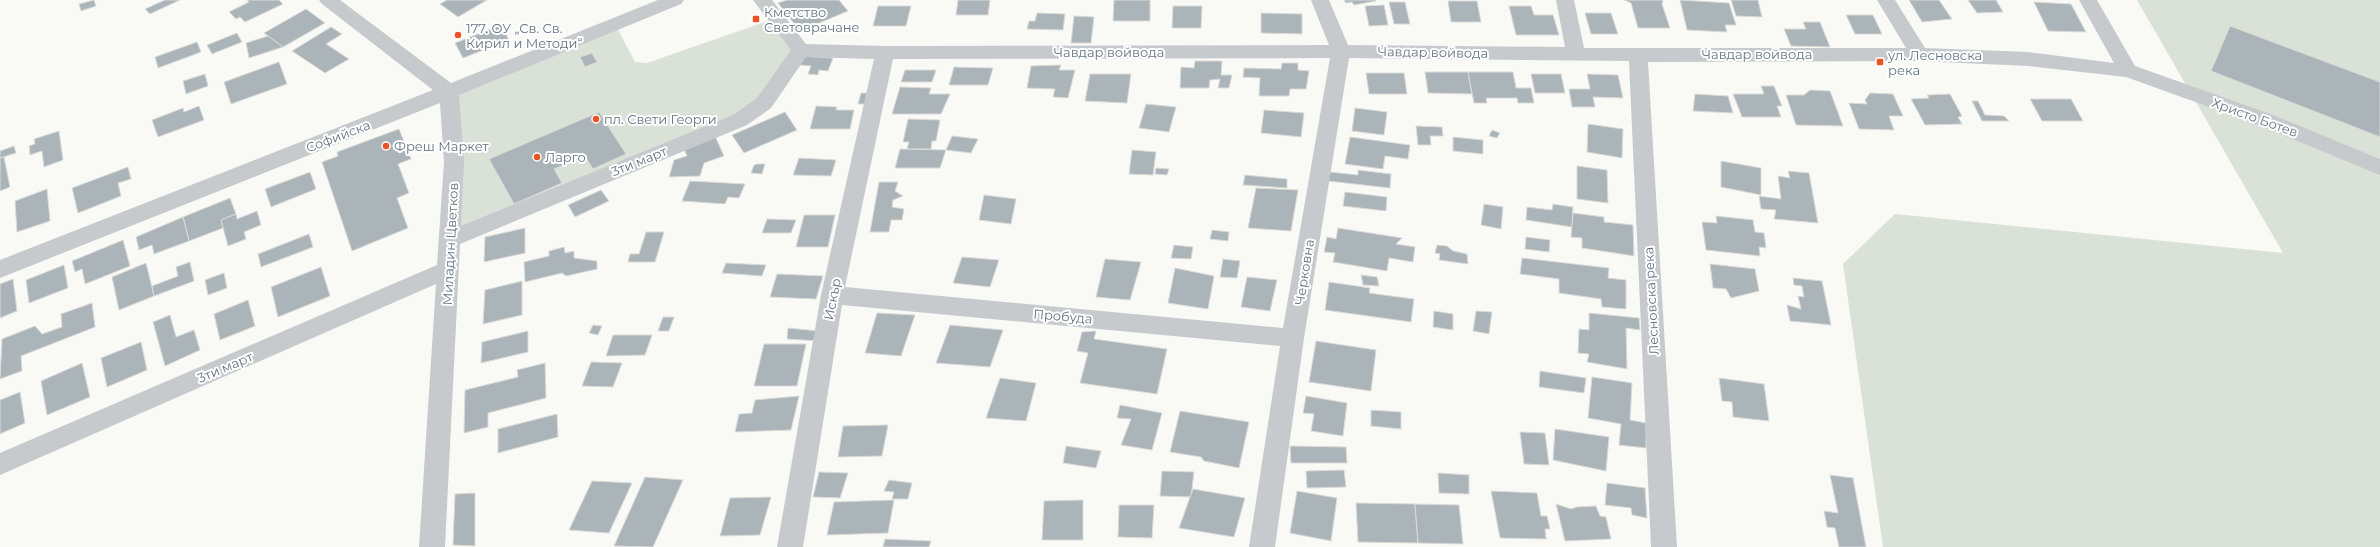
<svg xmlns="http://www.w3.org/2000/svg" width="2380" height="547" font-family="Montserrat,sans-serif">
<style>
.green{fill:#dae1d7}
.building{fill:#abb4b9;stroke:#dbdbd8}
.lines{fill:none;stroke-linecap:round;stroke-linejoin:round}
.minor{fill:#c6cacd;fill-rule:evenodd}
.poi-dot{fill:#ea5425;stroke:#fff;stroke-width:1.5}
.labels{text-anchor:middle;stroke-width:4;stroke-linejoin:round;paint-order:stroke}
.poi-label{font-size:13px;fill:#637482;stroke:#fff;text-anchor:start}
.street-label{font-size:13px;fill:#637482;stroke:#fff}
</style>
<rect width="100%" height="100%" fill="#f9f9f6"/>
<g class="green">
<path d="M2137,0h243v547h-497l-40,-283 52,-50 388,39z"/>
<path d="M776,18l25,32 -37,53 -313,136 -2,-147 166,-68 20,38 12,1z"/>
</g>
<g class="building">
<path d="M94,0l2,6 -15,5 -2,-7z"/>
<path d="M165,0h15l-30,14 -5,-5z"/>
<path d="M247,0h32l4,4 -38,18 -5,-5 -4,2 -7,-7 20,-10z"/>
<path d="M447,0h40l-29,17 -18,-13z"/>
<path d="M787,0h52l9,11 -48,20 -22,-28z"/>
<path d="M958,0h32l-2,15h-32z"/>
<path d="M1114,0h36v21h-37z"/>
<path d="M1344,0h31l1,1 -22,4 -2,-3 -6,1z"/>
<path d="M1624,0h39l-1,4 8,24h-32l-7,-25z"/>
<path d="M1680,0l49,3 7,22h-11l2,7 -40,-2z"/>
<path d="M1731,0h27l4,17 -26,-1z"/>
<path d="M1909,0h30l13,19 -30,3z"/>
<path d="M1968,0h28l7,12 -26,1z"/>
<path d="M1448,1h29l4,21h-30z"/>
<path d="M1389,2h16l5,22h-16z"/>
<path d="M2034,2l37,2 15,28 -38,-1z"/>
<path d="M1384,5l4,20 -19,1 -4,-20z"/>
<path d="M878,6h33l-5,20h-33z"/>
<path d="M1173,6h29l-1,22h-29z"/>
<path d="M1509,6h22l3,9h19l6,20h-43z"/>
<path d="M306,9l19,14 -42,24 -19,-14z"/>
<path d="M1037,13l28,1 -2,16 -36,-1 2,-8h6z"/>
<path d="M1261,13l41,1v20l-41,-1z"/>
<path d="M1585,13h26l7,21h-27z"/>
<path d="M1846,15h27l9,19h-27z"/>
<path d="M1074,16l20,1 -3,26h-20z"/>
<path d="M1803,22h17l10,25 -39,-1 -7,-17h22z"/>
<path d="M501,25l8,15 -46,18 -8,-15z"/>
<path d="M2230,26l150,56v55l-169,-66z"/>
<path d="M331,27l11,7 -16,10 23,15 -24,14 -33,-22z"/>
<path d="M237,33l5,9 -30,12 -5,-9z"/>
<path d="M268,36l15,11 -34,11 -3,-15z"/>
<path d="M197,42l4,10 -43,16 -3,-11z"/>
<path d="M592,53l5,9 -12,5 -5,-10z"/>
<path d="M803,56l30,2 -5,13 -9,-1 -1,5 -10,-1 3,-8 -11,-1z"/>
<path d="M1195,61h27l-1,14h11l-3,13h-11l2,-9 -10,1 -1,8h-29l1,-21 13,1z"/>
<path d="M279,62l8,22 -56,20 -7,-22z"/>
<path d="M1282,63h16v7l11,1 -3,18h-16l-1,7h-30l1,-18 -17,-1 1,-9 37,1z"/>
<path d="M1061,65l-2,5h16l-7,28 -15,-1 2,-8 -28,-1 4,-22z"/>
<path d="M954,67l39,1 -5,17h-39z"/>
<path d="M905,70h31l-4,12h-31z"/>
<path d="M1425,72h43l4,22 -44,-1z"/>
<path d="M1468,72h45l3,16h15l3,15h-16l-1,-5h-31l1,5h-13z"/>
<path d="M1366,73h38l3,21h-38z"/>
<path d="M205,74l3,12 -22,8 -3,-13z"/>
<path d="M1090,74h41l-4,29 -42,-2z"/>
<path d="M1531,74h30l4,19h-30z"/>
<path d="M1587,74l31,1 5,23 -30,-1 2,10h-23l-3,-18h21z"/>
<path d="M1761,86h13l8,20h-5l4,11h-39l-9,-23h31z"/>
<path d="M900,87l31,1 -2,6h21l-9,20h-49z"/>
<path d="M1810,90l20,1 13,35 -47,-1 -10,-30h18z"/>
<path d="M861,93h11l-2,11h-12z"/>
<path d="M1870,93l23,1 10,22h-14l5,14 -35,-1 -10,-26 18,1 -2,-4z"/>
<path d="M1695,94l33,2 5,17 -40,-2z"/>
<path d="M1950,94l12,22 -4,1 4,7 -37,1 -14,-26 18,-1 -2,-3z"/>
<path d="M2030,99h41l12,22h-41z"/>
<path d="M1972,101h6l7,14 19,1 5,5h-27z"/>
<path d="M1146,104l30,3 -7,25 -30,-4z"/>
<path d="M199,106l5,14 -46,17 -6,-17 31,-12 1,4z"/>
<path d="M816,106l21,1 -1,3h18l-4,19h-40z"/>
<path d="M1355,108l32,4 -3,23 -32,-4z"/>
<path d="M1264,110l40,3 -3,24 -40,-4z"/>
<path d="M599,112l27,42 -33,15 -8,-13 -31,13 8,14 -48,21 -25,-45z"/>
<path d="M785,112l12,18 -53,23 -12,-18z"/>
<path d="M908,119l32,1 -4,21h-4l-1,8h-24l2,-7h-6z"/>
<path d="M1588,124l35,5 -1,29 -35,-6z"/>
<path d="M1416,126l26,1 1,9h-13l1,9h-13z"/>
<path d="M399,129l12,30 -13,5 11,29 -12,5 11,30 -56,23 -30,-89 16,-6 -1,-4z"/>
<path d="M1492,130l8,3 -3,5 -8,-2z"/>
<path d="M59,131l4,29 -19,7 -2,-16 -12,4 -1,-9 6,-2 -1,-5z"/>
<path d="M715,136l9,20 -20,7 -4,13 -31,1 5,-17 13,-4 -4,-9z"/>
<path d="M952,136l26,3 -7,14 -25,-3z"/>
<path d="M1350,137l60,8 -2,14 -23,-3 -2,13 -38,-5z"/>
<path d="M1453,137l30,3v14l-30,-3z"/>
<path d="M14,146l2,7 -16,5v-7z"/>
<path d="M900,149l46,1 -6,18h-45z"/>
<path d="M1132,150l24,2 -3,23 -24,-1z"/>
<path d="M4,157l6,30 -10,4v-33z"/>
<path d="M799,158l37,2 -5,16 -38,-1z"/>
<path d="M1721,161l40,7v27l-40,-8z"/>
<path d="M757,164h8l-3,10 -11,-1 3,-8z"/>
<path d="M1577,166l30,4 1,33 -31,-4z"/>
<path d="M128,167l3,12 -13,4 3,13 -43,17 -6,-25z"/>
<path d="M1156,168l13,1 -2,6 -12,-1z"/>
<path d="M1358,170l33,4 -1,14 -62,-7 2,-9 28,3z"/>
<path d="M1788,171l21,2 9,50 -44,-4 2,-9 -15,-1 -2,-13 22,3 -3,-23 12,2z"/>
<path d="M310,172l6,17 -45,18 -6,-18z"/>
<path d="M1245,175l42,4v9l-44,-3z"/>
<path d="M690,181l55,3 -6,14 -11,-1 -3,7 -43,-3z"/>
<path d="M879,182h19l-3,9 8,5 -10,4 -1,7 12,2 -2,11h-11l-2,12h-19z"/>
<path d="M1256,188l42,2 -7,41 -43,-3z"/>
<path d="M47,189l3,32 -33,11 -2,-31z"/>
<path d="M601,190l8,11 -34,16 -7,-12z"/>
<path d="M1345,192l42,5 -1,14 -43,-5z"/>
<path d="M984,195l32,4 -5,25 -32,-4z"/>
<path d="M230,198l6,16 -15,6 2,8 -34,13 -6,-24z"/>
<path d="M1484,204l19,3 -2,22 -20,-4z"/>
<path d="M1553,204l20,3 -1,20 -46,-7 1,-13 25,3z"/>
<path d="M257,211l4,14 -17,7 2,7 -18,7 -7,-26 15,-6 1,5z"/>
<path d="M1573,213l31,4v5l29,3 1,31 -52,-8v-10l-11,-1z"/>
<path d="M804,215h31l-7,32h-32z"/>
<path d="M1716,216l37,4 2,12 9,1 2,15 -7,-1 1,9 -54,-6 -4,-28 15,1z"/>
<path d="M183,217l6,24 -35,13 -2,-9 -13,5 -3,-13z"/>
<path d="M767,219l29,1 -5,13h-29z"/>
<path d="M525,228v25l-41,9 1,-25z"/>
<path d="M1338,228l64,10 -6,6 19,3 -2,15 -24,-4 -2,13 -54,-9 2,-9 -11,-1 3,-15 9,2z"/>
<path d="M1212,230l17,2 -1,9 -18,-2z"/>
<path d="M646,232h18l-9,30h-27l2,-8h9z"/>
<path d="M309,234l4,13 -52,20 -3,-13z"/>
<path d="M1526,237l24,3 -1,12 -24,-3z"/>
<path d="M123,240l7,26 -45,18 -3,-15 -7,3 -3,-11z"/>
<path d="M1174,245l19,2 -2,12 -20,-1z"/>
<path d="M1437,245l10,1 6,5 14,3 1,10 -29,-4 1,-6 -5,-1z"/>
<path d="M564,247l1,6 9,-2v7l23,3v8l-31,7 -4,-3 -37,9 -1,-20 25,-6v-5z"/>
<path d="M962,257l37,3 -9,27 -37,-4z"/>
<path d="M1522,258l87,10 -1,10 18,2v29l-24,-2 -1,-8 -42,-6v-14l-39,-5z"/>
<path d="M1105,259l36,3 -11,38 -34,-3z"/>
<path d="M1223,259l17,2 -3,17 -17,-1z"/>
<path d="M190,262l4,19 -40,15 -2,-10 26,-10 -2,-9z"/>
<path d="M146,263l8,33 -35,14 -7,-33z"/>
<path d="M726,263l40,2 -4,11 -40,-3z"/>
<path d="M1710,264l45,5 4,22 -28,7 -5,-9 -13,-1z"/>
<path d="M64,265l4,23 -39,15 -3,-23z"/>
<path d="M321,267l9,29 -52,21 -7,-30z"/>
<path d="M1175,268l39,8 -6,33 -40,-6z"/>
<path d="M224,273l3,15 -19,7 -3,-15z"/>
<path d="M777,274l46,2 -7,23 -46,-2z"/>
<path d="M1361,275l16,2 2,9 -16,-1z"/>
<path d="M1247,277l30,3 -7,31 -29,-4z"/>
<path d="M1793,278l29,3 9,44 -41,-4 -3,-16 14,4 -3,-13 6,1 -2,-11 -8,-1z"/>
<path d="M13,279l4,32 -17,7v-34z"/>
<path d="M522,281v34l-39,9 2,-34z"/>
<path d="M1329,282l41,6 -1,5 45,6 -3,23 -86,-12z"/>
<path d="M248,300l7,26 -35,14 -6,-26z"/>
<path d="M92,303l3,24 -74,29 1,15 -22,8 2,-40 33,-13 7,8 20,-7 -1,-13z"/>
<path d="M1434,311l19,3v16l-20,-3z"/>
<path d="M1476,311l16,1 -3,22 -16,-3z"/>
<path d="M877,313l38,2 -14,41 -36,-3z"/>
<path d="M1589,313l50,5 1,12 -14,-2 1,41 -40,-7 2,-8 -11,-1 1,-24 10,1z"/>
<path d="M170,315l6,22 18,-7 6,20 -35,16 -12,-44z"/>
<path d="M663,317h11l-5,14h-11z"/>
<path d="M593,325l9,1 -4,9 -9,-2z"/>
<path d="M950,325l53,5 -13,37 -54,-4z"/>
<path d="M788,328l30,3v10l-31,-2z"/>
<path d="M528,331v21l-47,11 1,-21z"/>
<path d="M1096,331l-2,8 73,10 -10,45 -77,-11 8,-30 -11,-2 5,-19z"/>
<path d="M613,335h39l-7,20 -39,1z"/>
<path d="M1316,341l60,9 -5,41 -62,-9z"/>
<path d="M141,342l6,28 -40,17 -6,-29z"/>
<path d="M764,344h42l-9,42h-43z"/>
<path d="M591,362l31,1 -9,24 -31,-1z"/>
<path d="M82,363l8,34 -43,18 -6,-34z"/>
<path d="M545,363l1,35 -58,15v14l-24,6 1,-43 53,-13 -1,-7z"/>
<path d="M1540,371l46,7 -2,15 -45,-6z"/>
<path d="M1592,377l40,6 -2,37 16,3v25l-27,-3 2,-21 -33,-6z"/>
<path d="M1000,378l36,5 -10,38 -40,-3z"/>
<path d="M1719,378l45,6 5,37 -36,-4 -1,-15 -10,-1z"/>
<path d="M20,392l5,31 -25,11v-34z"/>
<path d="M799,396l-8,34 -56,2 4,-18 13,-1 3,-13z"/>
<path d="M1306,396l41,7 -4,33 -32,-5 3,-17 -11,-1z"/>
<path d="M1120,405l42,8 -10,37 -31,-5 10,-26 -14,-1z"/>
<path d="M1371,410l30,2v17l-30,-3z"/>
<path d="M1180,411l69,11 -10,46 -35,-7 -3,-4 -31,-5z"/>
<path d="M557,414l1,23 -60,16v-24z"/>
<path d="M888,425l-6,31 -44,1 5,-31z"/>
<path d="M1555,429l54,8 -3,34 -53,-11z"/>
<path d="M1520,432l25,1 4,32 -25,-1z"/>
<path d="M1066,446l35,5 -5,17 -33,-5z"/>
<path d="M1290,446l56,1 1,16h-56z"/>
<path d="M1344,470l2,17 -39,1 -1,-17z"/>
<path d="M1162,471l32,1 -3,25 -31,-1z"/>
<path d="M819,472l29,1 -8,25 -27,-1z"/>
<path d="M1438,473l31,2v19l-30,-1z"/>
<path d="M1830,475l23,3 13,69h-27l-4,-19 -8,-1 -3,-16 14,2z"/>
<path d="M645,477l38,3 -30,67 -39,-1z"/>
<path d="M889,480l23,3 -4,16h-16l2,-7 -10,-1z"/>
<path d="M592,481l40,2 -23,50 -40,-3z"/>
<path d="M1607,483l38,5 2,30 -15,-3 -1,-7 -26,-3z"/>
<path d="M1193,489l52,9 -11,39 -55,-9z"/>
<path d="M1297,491l40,7 -6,43 -41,-8z"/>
<path d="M1491,491l46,2 4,23h6l3,13h-5l1,10 -46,-1z"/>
<path d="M475,493v53l-22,-1 2,-51z"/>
<path d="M771,497l-11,38 -40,1 10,-38z"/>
<path d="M894,500l-6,33 -61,2 7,-33z"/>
<path d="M1083,500v40h-41l2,-39z"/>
<path d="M1356,503l59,1 3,39 -60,-1z"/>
<path d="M1415,504l44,1 4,39 -45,-1z"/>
<path d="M1556,504l15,5 6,-2 19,-1 4,10 6,1 5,22 -46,2z"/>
<path d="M1119,505h35l-2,33 -34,-1z"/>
<path d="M885,539l46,2 -2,6h-46z"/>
</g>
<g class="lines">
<path class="minor" d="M319,0h21l111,83 207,-83h26l-3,4 -222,91 5,67 -3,64 272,-111 24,-17 34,-48 -38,-50h19l34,44 79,2 444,-1 -18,-45h18l19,45 217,2 -9,-47h18l10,48h322l-29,-48h18l30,48 103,4 86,11 -35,-63h18l38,66 138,49 107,44v16l-121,-50 -133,-48 -98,-11 -109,-5 -271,1 29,485h-26l-22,-486 -280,-3 -45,280 -29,209h-26l31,-201 -438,-41 -39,242h-26l44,-252 53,-236 -68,-2 -35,51 -24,17 -287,119 -15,303h-26l17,-263 -436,191v-22l437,-188 7,-103 -4,-59 -440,175v-18l433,-170 -111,-86zM1330,58l-47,270 -438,-41 48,-228z"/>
</g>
<g class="poi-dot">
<rect x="752" y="15" width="8" height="8" rx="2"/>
<circle cx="458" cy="35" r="4"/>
<rect x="1876" y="58" width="8" height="8" rx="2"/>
<circle cx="596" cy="119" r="4"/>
<circle cx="386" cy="146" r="4"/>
<circle cx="537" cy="157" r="4"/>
</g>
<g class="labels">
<g class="poi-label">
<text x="764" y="17">Кметство<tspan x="764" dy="15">Световрачане</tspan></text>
<text x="466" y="33">177. ОУ „Св. Св.<tspan x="466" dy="15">Кирил и Методи“</tspan></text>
<text x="1888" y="60">ул. Лесновска<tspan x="1888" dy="15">река</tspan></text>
<text x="604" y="124">пл. Свети Георги</text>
<text x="394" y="151">Фреш Маркет</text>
<text x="545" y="162">Ларго</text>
</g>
<g class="street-label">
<text x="1109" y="57">Чавдар войвода</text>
<text transform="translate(1433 52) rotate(1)" y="5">Чавдар войвода</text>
<text x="1757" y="59">Чавдар войвода</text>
<text transform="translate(2255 117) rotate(20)" y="5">Христо Ботев</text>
<text transform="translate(338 136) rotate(-21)" y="5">Софийска</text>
<text transform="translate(639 161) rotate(-22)" y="5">3ти март</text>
<text transform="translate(450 244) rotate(-87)" y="5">Миладин Цветков</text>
<text transform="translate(1304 272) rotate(-81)" y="5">Черковна</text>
<text transform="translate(832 299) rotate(-79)" y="5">Искър</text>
<text transform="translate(1651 301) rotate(-93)" y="5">Лесновска река</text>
<text transform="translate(1063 316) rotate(5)" y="5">Пробуда</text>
<text transform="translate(225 367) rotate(-23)" y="5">3ти март</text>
</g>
</g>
</svg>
